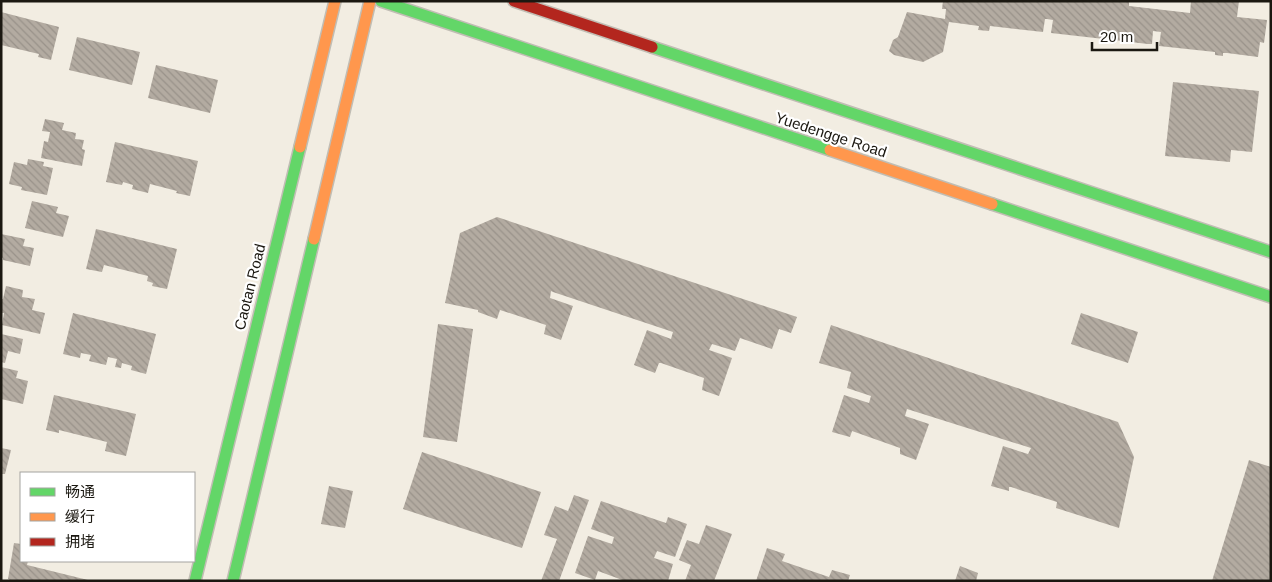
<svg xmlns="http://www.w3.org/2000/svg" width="1272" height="582" font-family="Helvetica,'Noto Sans SC',sans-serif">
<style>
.building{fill:url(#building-back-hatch)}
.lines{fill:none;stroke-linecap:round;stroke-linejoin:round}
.fast-casing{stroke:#c1bdb4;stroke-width:14}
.slow-casing{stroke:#c1bdb4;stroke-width:14}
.jam-casing{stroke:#c1bdb4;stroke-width:14}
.fast{stroke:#63d668;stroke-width:11}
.slow{stroke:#ff974d;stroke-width:11}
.jam{stroke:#b3261e;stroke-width:11}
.labels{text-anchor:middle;stroke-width:4.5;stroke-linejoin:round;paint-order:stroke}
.street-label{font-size:15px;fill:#1b1811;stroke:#fff}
</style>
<defs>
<pattern id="building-back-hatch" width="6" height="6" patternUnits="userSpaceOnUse" patternTransform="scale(1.25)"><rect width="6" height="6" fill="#b3aba1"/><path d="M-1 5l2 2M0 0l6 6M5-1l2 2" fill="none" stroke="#99928a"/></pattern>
</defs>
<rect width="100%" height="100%" fill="#f2ede2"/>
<g class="building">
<path d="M943,1h186v5l61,7 1,-12h48l-2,16 30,3 -3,23 -4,-1 -2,15 -31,-4h-4v3l-8,-1v-3l-56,-6 2,-14 -8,-1 -1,13h-4l-97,-11 2,-13 -6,-1h-2l-2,13 -53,-6 -1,5 -11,-1 1,-4 -30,-4 -6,30 -20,10 -29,-7 -5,-4 4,-11 5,-3 9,-25 38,7 1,-10h-4z"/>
<path d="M1,12l58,15 -8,33 -13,-3 1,-3 -38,-9z"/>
<path d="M77,37l63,15 -8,33 -63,-15z"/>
<path d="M156,65l62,15 -8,33 -62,-15z"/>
<path d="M1173,82l86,9 -7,61 -21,-2 -1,12 -65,-6z"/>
<path d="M45,119l19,4 -2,7 14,3 -1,6 9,1 -2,9 3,1 -3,16 -41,-8 3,-17 4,1 2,-10 -8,-1z"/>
<path d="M115,142l83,19 -8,35 -14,-3 1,-2 -27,-7 -2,9 -16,-4 1,-4 -10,-3 -1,3 -16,-3z"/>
<path d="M28,159l16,3 -1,4 10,2 -6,27 -26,-5 1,-3 -13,-3 5,-22 13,3z"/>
<path d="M32,201l26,6 -2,6 13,3 -6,21 -38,-9z"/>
<path d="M497,217l300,100 -6,16 -12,-4 -7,20 -32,-11 -5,13 -23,-7 -3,6 23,8 -13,38 -17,-6 2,-12 -43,-15h-2l-4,10 -21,-8 13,-35 24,9 2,-7 -120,-40 -2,-1 -1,7 23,8 -12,34 -17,-6 2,-9 -46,-15 -3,9 -19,-7v-2l-33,-7 15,-70z"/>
<path d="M96,229l81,20 -10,40 -15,-3 1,-3 -6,-2 1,-5 -44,-11 -2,7 -16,-3z"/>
<path d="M1,234l24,5 -2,7 11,2 -4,18 -27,-6v-2l-2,-1z"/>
<path d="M6,286l17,4 -1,7 13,2 -3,11 13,3 -5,21 -38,-9 2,-12h-3v-14h2z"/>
<path d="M73,313l83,21 -10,40 -15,-4 1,-4 -10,-3 -1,5 -6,-1 2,-8 -9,-2 -2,8 -17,-4 2,-6 -10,-2 -1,5 -17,-4z"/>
<path d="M1081,313l57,19 -10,31 -57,-19z"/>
<path d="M438,324l35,5 -16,113 -34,-5z"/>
<path d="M831,325l287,97 16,35 -15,71 -63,-20 1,-6 -46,-15h-2v4l-18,-5 12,-40 25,8 3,-6 -124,-39 -2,7 24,8 -13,36 -16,-6v-6l-48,-17 -2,6 -18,-5 12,-37 25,8 2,-7 -24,-8 4,-16 -32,-9z"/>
<path d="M1,334l22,5 -3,15 -12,-3 -3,12 -4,-1z"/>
<path d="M1,367l17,4 -2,7 12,3 -5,23 -22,-5z"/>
<path d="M54,395l82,19 -10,42 -21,-5 2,-9 -48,-12v3l-13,-3z"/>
<path d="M1,448l10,2 -6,24h-4z"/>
<path d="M422,452l119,40 -19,56 -119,-39z"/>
<path d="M1249,460l22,7v111l-1,3h-58z"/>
<path d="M329,486l24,5 -8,37 -24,-4z"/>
<path d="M574,495l15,5 -30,81h-18l16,-42 -13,-4 11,-29 13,5z"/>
<path d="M601,501l65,22 2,-6 19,7 -12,33 -18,-6 -3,7 19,6 -5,17h-43l-27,-10 -3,9 -20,-7 13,-37 24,8 2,-7 -23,-8z"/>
<path d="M706,525l26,9 -18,47h-29l6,-16 -12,-5 8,-20 12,4z"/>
<path d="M14,543l7,1v17h7l-1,4 65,16h-80l-4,-2z"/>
<path d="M767,548l18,6 -3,7 47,16 3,-7 18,5 -2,6h-92z"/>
<path d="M960,566l18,7 -2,8h-21z"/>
</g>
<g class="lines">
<defs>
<g id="fast">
<path d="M381,1l449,149"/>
<path d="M652,47l619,205"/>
<path d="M992,204l279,93"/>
<path d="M195,581l105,-434"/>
<path d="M233,581l81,-342"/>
</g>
<g id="slow">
<path d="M300,147l35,-146"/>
<path d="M830,150l162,54"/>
<path d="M314,239l56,-238"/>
</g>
<path id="jam" d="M514,1l138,46"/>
</defs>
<use href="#fast" class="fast-casing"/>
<use href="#slow" class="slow-casing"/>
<use href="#jam" class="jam-casing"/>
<use href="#fast" class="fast"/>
<use href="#slow" class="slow"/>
<use href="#jam" class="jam"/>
</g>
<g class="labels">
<g class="street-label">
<text transform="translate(831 135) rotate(18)" y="5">Yuedengge Road</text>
<text transform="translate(250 287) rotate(-76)" y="5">Caotan Road</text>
</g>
</g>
<rect width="1272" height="582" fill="none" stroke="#1b1811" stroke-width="5"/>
<rect x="20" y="472" width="175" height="90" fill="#ffffff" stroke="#a4a3a0"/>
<rect x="30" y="488" width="25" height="8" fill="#63d668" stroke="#a4a3a0"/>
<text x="65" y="497" font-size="15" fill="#1b1811">畅通</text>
<rect x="30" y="513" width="25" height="8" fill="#ff974d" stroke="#a4a3a0"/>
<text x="65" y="522" font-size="15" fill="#1b1811">缓行</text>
<rect x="30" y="538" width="25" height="8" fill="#b3261e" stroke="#a4a3a0"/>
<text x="65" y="547" font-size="15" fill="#1b1811">拥堵</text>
<path d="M1092 42v8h65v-8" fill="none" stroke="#1b1811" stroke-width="2.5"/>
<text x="1100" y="42" font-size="15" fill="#1b1811" stroke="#ffffff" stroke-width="4" paint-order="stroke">20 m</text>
</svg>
